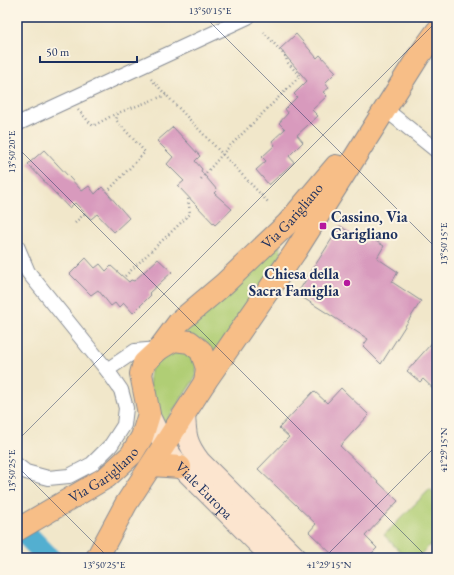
<svg xmlns="http://www.w3.org/2000/svg" width="454" height="575" font-family="'EB Garamond',serif">
<style>
.green{fill:#b0ce75;stroke:#667e6a}
.lines{fill:none;stroke-linecap:round;stroke-linejoin:round}
.river{stroke:#52afd0;stroke-width:23}
.building{fill:#d89abd}
.street-casing{stroke:#868b94;stroke-width:16}
.secondary-casing{stroke:#868b94;stroke-width:22}
.primary-casing{stroke:#868b94;stroke-width:24}
.path{stroke:#868b94;stroke-width:2.5;stroke-dasharray:1 3;stroke-linecap:butt}
.street{stroke:#fff;stroke-width:14}
.secondary{stroke:#fce5cf;stroke-width:20}
.primary{stroke:#f7be87;stroke-width:22}
.ticks{fill:none;stroke:#1b2f5e;stroke-width:1;stroke-opacity:0.45}
.poi-dot{fill:#b5179e;stroke:#fcf5e5;stroke-width:1.5}
.labels{text-anchor:middle;stroke-width:4;stroke-linejoin:round;paint-order:stroke}
.street-label{font-size:15px;fill:#1b2f5e;stroke:#fcf5e5}
.poi-label{font-size:15px;font-weight:bold;fill:#1b2f5e;stroke:#fcf5e5;text-anchor:start}
.neatline{fill:none;stroke:#1b2f5e;stroke-width:1.5}
.ticks-label{font-size:10px;text-anchor:middle;fill:#1b2f5e}
</style>
<rect width="100%" height="100%" fill="#fcf5e5"/>
<filter id="ink" filterUnits="userSpaceOnUse"><feTurbulence type="fractalNoise" baseFrequency=".025" numOctaves="2"/><feDisplacementMap in="SourceGraphic" scale="8" xChannelSelector="R" yChannelSelector="G"/><feConvolveMatrix kernelMatrix="1 2 1 2 8 2 1 2 1" color-interpolation-filters="sRGB"/></filter>
<filter id="wash" filterUnits="userSpaceOnUse"><feTurbulence type="fractalNoise" baseFrequency=".012" numOctaves="4" result="noise"/><feDisplacementMap in="SourceGraphic" scale="16" xChannelSelector="R" yChannelSelector="G"/><feGaussianBlur stdDeviation="0.9" result="paint"/><feColorMatrix in="noise" values="0 0 0 0 0 0 0 0 0 0 0 0 0 0 0 0 0 1.4 0 .05"/><feComposite in="paint" operator="in"/></filter>
<g filter="url(#wash)">
<rect width="100%" height="100%" fill="#f1e7ca"/>
<g class="green">
<path d="M276,246l4,1 2,7 -69,102 -33,-26z"/>
<path d="M177,346l20,12 -1,19 -32,48c-7,-16 -23,-45 -9,-62 4,-6 16,-12 22,-17z"/>
<path d="M430,489l7,7v42l-20,20h-11l-22,-23z"/>
</g>
<g class="lines">
<path class="river" d="M17,525l32,33"/>
</g>
<g id="blocks">
<g class="building">
<path d="M296,34l21,24 3,-3 16,17 -11,11 4,5 -6,4 4,4 -15,14 6,6 -21,19 6,7 -14,14 5,6 -25,23 -13,-15 10,-9 -4,-4 13,-12 -3,-4 13,-12 -6,-6 9,-10 -3,-4 12,-12 -3,-3 13,-13 -27,-32z"/>
<path d="M173,127l27,29 -5,5 7,8 -1,2 16,19 -3,3 18,16 -17,16 -37,-39 6,-5 -17,-17 6,-7 -16,-16z"/>
<path d="M44,150l38,41 7,-5 6,8 7,-7 27,31 -15,14 -17,-18 -6,5 -16,-16 -6,5 -41,-44z"/>
<path d="M340,226l26,17 3,-6 15,9 -7,12 21,14 -6,10 29,19 -40,63 -18,-18 5,-7 -71,-45z"/>
<path d="M86,258l9,10 5,-4 6,7 5,-5 18,16 2,-2 3,1 24,-22 14,13 -23,21 2,2 -18,18 -9,-10 -5,5 -4,-5 -4,3 -13,-16 -7,5 -21,-21z"/>
<path d="M437,337v55l-14,-13 -3,3 -13,-11z"/>
<path d="M341,388l28,27 -29,31 58,55 -33,35 12,12 -10,10h-31l-27,-26 7,-8 -58,-55 31,-32 -10,-9 35,-37 13,12z"/>
</g>
</g>
</g>
<g filter="url(#ink)">
<use href="#blocks" fill-opacity="0" stroke="#868b94" stroke-width="1"/>
<g class="lines">
<defs>
<g id="street">
<path d="M385,109l52,42"/>
<path d="M17,124l231,-107"/>
<path d="M17,246l11,26 79,98 14,20 5,18 -2,17 -13,20 -19,19 -23,12 -21,2 -22,-6 -9,-7"/>
<path d="M107,370l28,-19 24,-2"/>
</g>
<g id="secondary">
<path d="M185,413c1,22 1,30 15,48l97,97"/>
<path id="s1" d="M149,414l15,31 14,19 94,94"/>
</g>
<g id="primary">
<path d="M159,349l15,-9 16,2 11,9 6,17 -2,14"/>
<path d="M152,465l28,2"/>
<path id="s2" d="M17,530l90,-53 24,-22 11,-18 7,-23 -8,-40 3,-11 15,-14 20,-27 45,-38 63,-60 49,-58"/>
<path d="M97,558l29,-54 79,-122 90,-130 123,-195 19,-26"/>
</g>
</defs>
<use href="#street" class="street-casing"/>
<use href="#secondary" class="secondary-casing"/>
<use href="#primary" class="primary-casing"/>
<g class="path">
<path d="M151,79l118,124"/>
<path d="M78,110l15,16 24,-13"/>
<path d="M201,179l25,-29 74,-74 -13,-14 -1,-5 -22,-25"/>
<path d="M107,192l38,-40 -29,-32 2,-7 48,-18"/>
<path d="M75,223l10,-10"/>
<path d="M125,276l65,-62 -2,-17"/>
</g>
<use href="#street" class="street"/>
<use href="#secondary" class="secondary"/>
<use href="#primary" class="primary"/>
</g>
</g>
<path class="ticks" d="M205,17l232,232M17,18l1,-1M17,147l411,411M17,441l420,-420M17,466l92,92M324,558l113,-113"/>
<g class="poi-dot">
<rect x="319" y="222" width="8" height="8" rx="2"/>
<circle cx="347" cy="283" r="4"/>
</g>
<g class="labels">
<g class="street-label">
<text dy="5" stroke="none"><textPath href="#s2" startOffset="444">Via Garigliano</textPath></text>
<text dy="5" stroke="none"><textPath href="#s2" startOffset="103">Via Garigliano</textPath></text>
<text dy="5" stroke="none"><textPath href="#s1" startOffset="95">Viale Europa</textPath></text>
</g>
<g class="poi-label">
<text x="331" y="222">Cassino, Via<tspan x="331" dy="17">Garigliano</tspan></text>
<text x="339" y="279" text-anchor="end">Chiesa della<tspan x="339" dy="17">Sacra Famiglia</tspan></text>
</g>
</g>
<rect width="454" height="575" fill="none" stroke="#fcf5e5" stroke-width="44"/>
<path d="M40 56v6h97v-6" fill="none" stroke="#1b2f5e" stroke-width="2"/>
<text x="46" y="56" font-size="12" fill="#1b2f5e" stroke="#fcf5e5" stroke-width="3" paint-order="stroke">50 m</text>
<rect x="22" y="22" width="410" height="531" class="neatline"/>
<g class="ticks-label">
<text x="210" y="14">13°50'15"E</text>
<text transform="translate(11 152) rotate(-90)" y="4">13°50'20"E</text>
<text transform="translate(443 244) rotate(-90)" y="4">13°50'15"E</text>
<text transform="translate(443 450) rotate(-90)" y="4">41°29'15"N</text>
<text transform="translate(11 471) rotate(-90)" y="4">13°50'25"E</text>
<text x="104" y="568">13°50'25"E</text>
<text x="329" y="568">41°29'15"N</text>
</g>
</svg>
